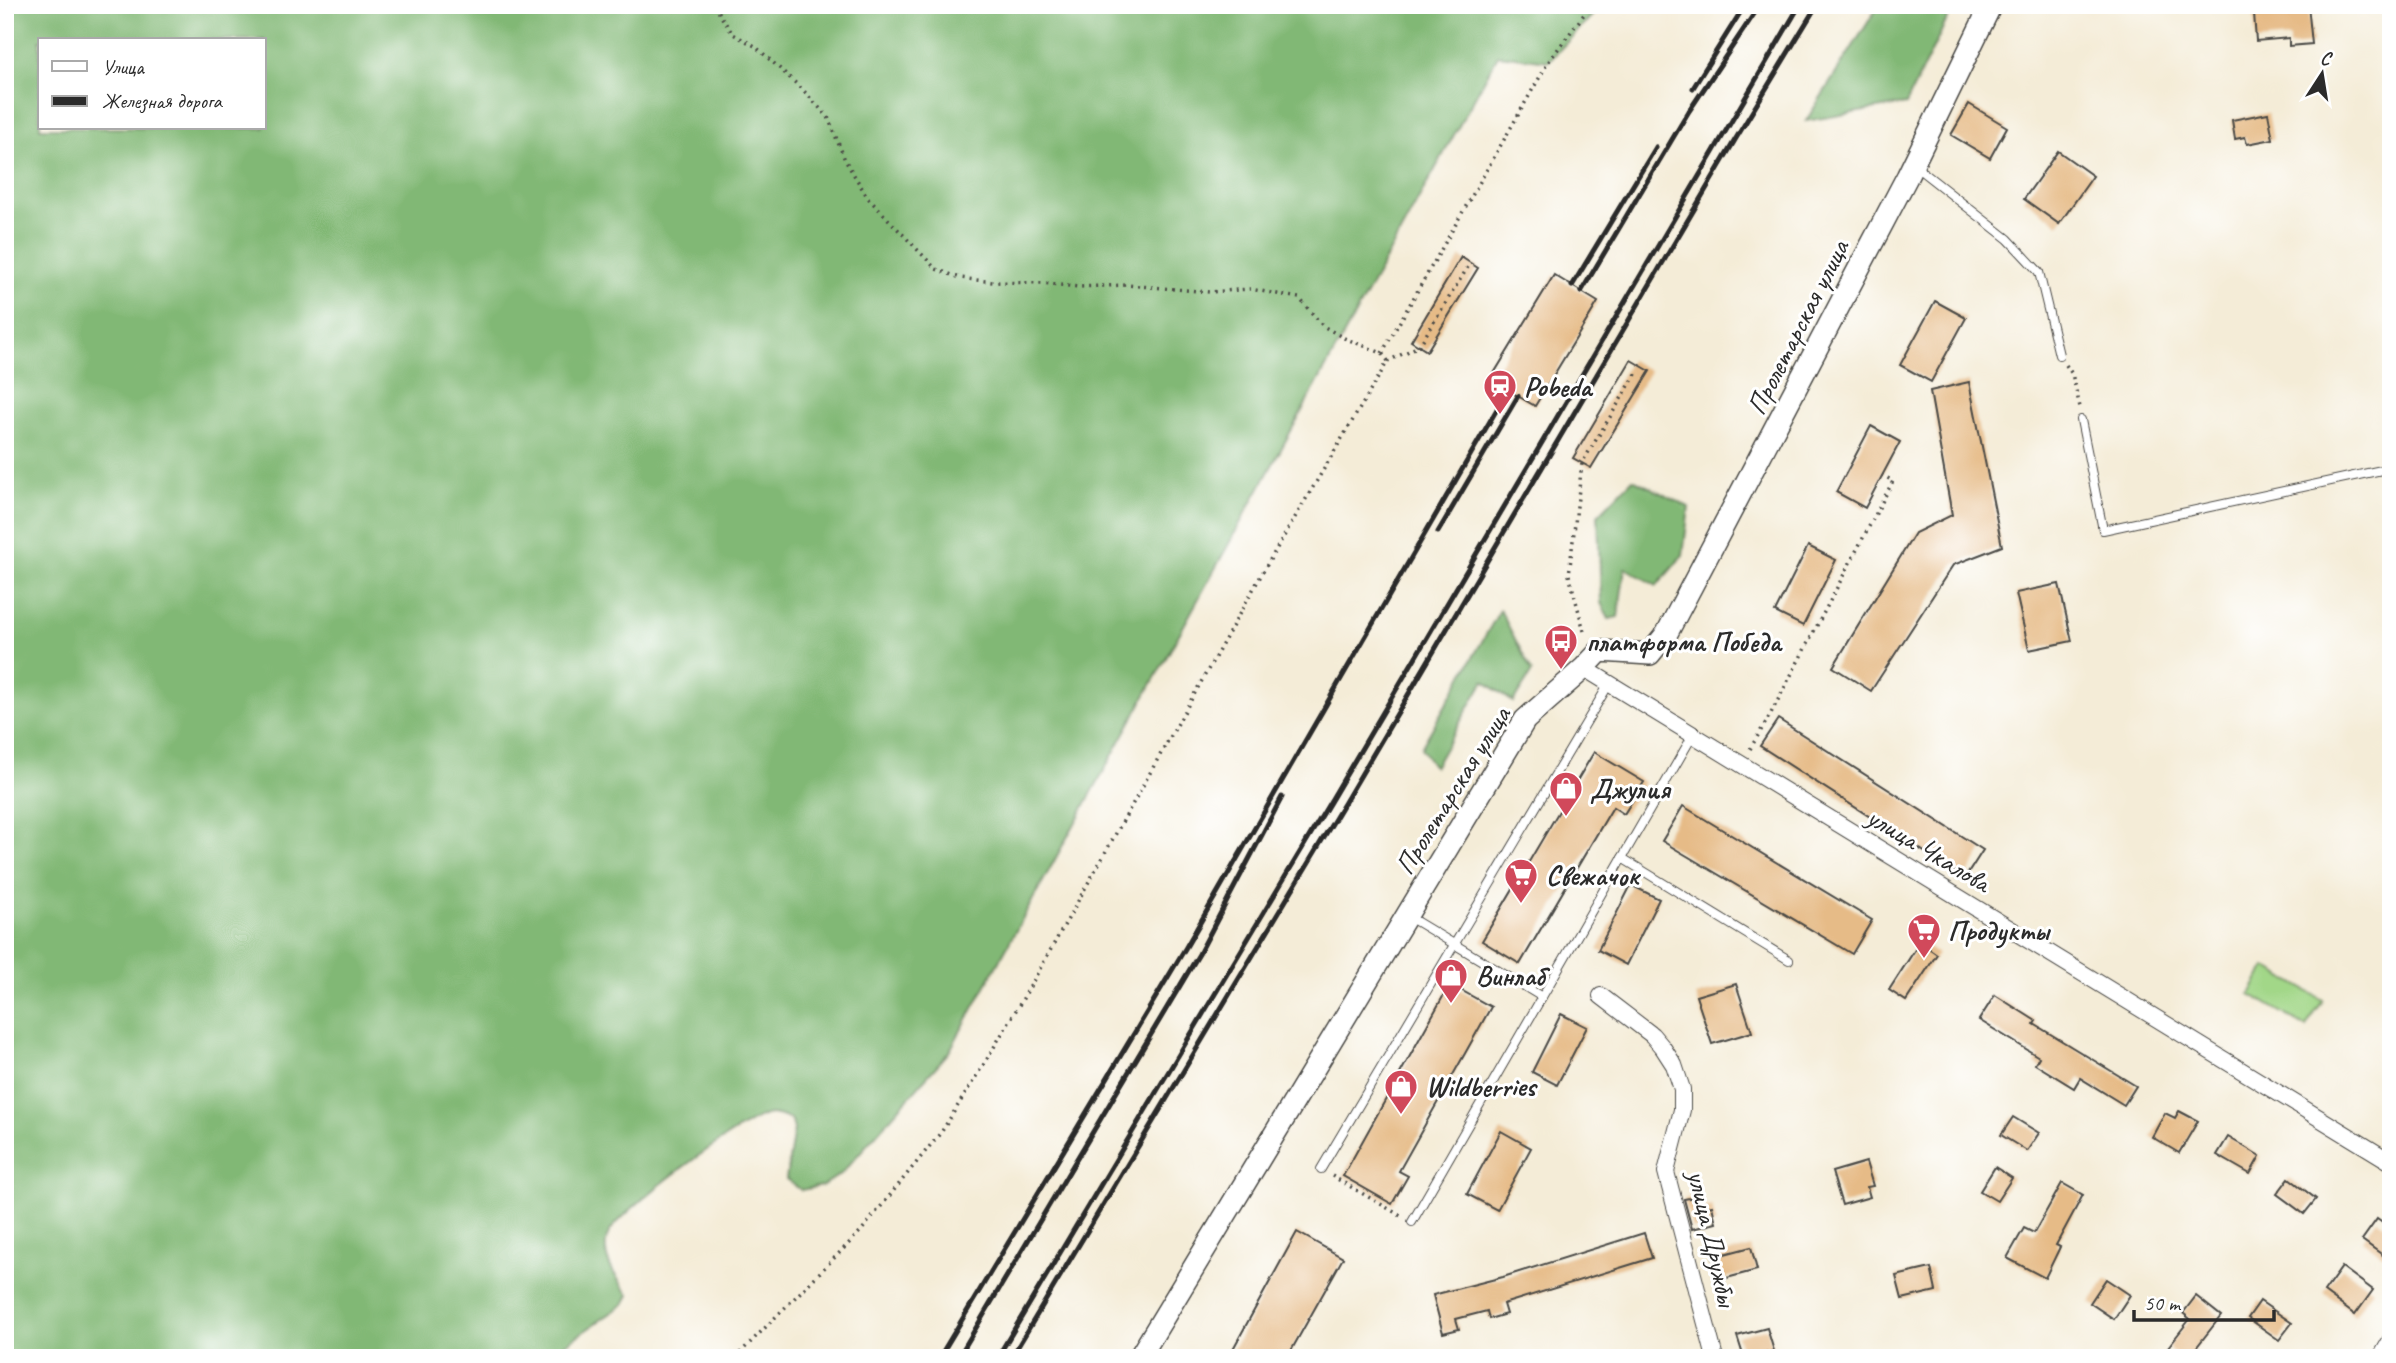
<svg xmlns="http://www.w3.org/2000/svg" width="2396" height="1363" font-family="Caveat,sans-serif">
<style>
.green{fill:#a2d788;stroke:#66815a;stroke-width:2}
.forest{fill:#81b874;stroke:#567250;stroke-width:2;fill-rule:evenodd}
.building{fill:#e6bb87}
.lines{fill:none;stroke-linecap:round;stroke-linejoin:round}
.service-casing{stroke:#494845;stroke-width:10}
.minor-casing{stroke:#494845;stroke-width:18}
.secondary-casing{stroke:#494845;stroke-width:24}
.path{stroke:#494845;stroke-width:3.5;stroke-dasharray:2 5;stroke-linecap:butt}
.service{stroke:#fff;stroke-width:8}
.minor{stroke:#fff;stroke-width:16}
.secondary{stroke:#fff;stroke-width:21}
.rail{stroke:#2b2b2b;stroke-width:5}
.labels{text-anchor:middle;stroke-width:6;stroke-linejoin:round;paint-order:stroke}
.street-label{font-size:28px;fill:#2b2b2b;stroke:#fff}
.poi-label{font-size:28px;font-weight:bold;fill:#2b2b2b;stroke:#fff;text-anchor:start}
</style>
<rect width="100%" height="100%" fill="#fff"/>
<filter id="ink" filterUnits="userSpaceOnUse"><feTurbulence type="fractalNoise" baseFrequency=".0143" numOctaves="2"/><feDisplacementMap in="SourceGraphic" scale="14" xChannelSelector="R" yChannelSelector="G"/><feConvolveMatrix kernelMatrix="1 2 1 2 8 2 1 2 1" color-interpolation-filters="sRGB"/></filter>
<filter id="wash" filterUnits="userSpaceOnUse"><feTurbulence type="fractalNoise" baseFrequency=".00686" numOctaves="4" result="noise"/><feDisplacementMap in="SourceGraphic" scale="28" xChannelSelector="R" yChannelSelector="G"/><feGaussianBlur stdDeviation="1.57" result="paint"/><feColorMatrix in="noise" values="0 0 0 0 0 0 0 0 0 0 0 0 0 0 0 0 0 1.4 0 .05"/><feComposite in="paint" operator="in"/></filter>
<g filter="url(#wash)">
<rect width="100%" height="100%" fill="#f4ecd7"/>
<path class="green" d="M2266,967l57,33 -17,27 -56,-33z"/>
<g class="forest">
<path d="M5,5h1597l-53,56 -51,-6 -549,997 -108,122 -19,12 -21,4 -15,-11 8,-50 -3,-10c-6,-1 -15,-5 -21,-5 -25,3 -157,101 -163,123 -6,23 10,41 22,58l-5,9 -79,54h-540zM40,40h224v88h-224z"/>
<path d="M1879,5h75l-48,99 -100,17z"/>
<path d="M1633,479l56,28 -6,48 -26,31 -32,-18 -7,49 -9,2 -8,-16 -3,-88z"/>
<path d="M1500,610l32,62 -19,30 -29,-21 -50,86 -13,-19z"/>
</g>
<g id="blocks">
<g class="building">
<path d="M2292,5h16l4,39 -23,2v-8l-33,3 -2,-28 39,-3z"/>
<path d="M1969,104l38,23 -17,31 -39,-23z"/>
<path d="M2268,113l5,26 -26,5 -2,-7 -10,2 -3,-19z"/>
<path d="M2058,151l35,25 -34,48 -35,-25z"/>
<path d="M1461,257l17,11 -51,83 -16,-10z"/>
<path d="M1554,275l44,27 -63,104 -45,-26z"/>
<path d="M1935,301l31,17 -35,64 -31,-17z"/>
<path d="M1631,360l19,11 -59,97 -18,-10z"/>
<path d="M1969,382l33,164 -49,19 -82,126 -38,-24 82,-134 37,-18 -22,-124z"/>
<path d="M1871,426l29,16 -35,66 -29,-16z"/>
<path d="M1808,546l28,14 -33,66 -28,-14z"/>
<path d="M2059,584l13,57 -43,9 -13,-57z"/>
<path d="M1778,719l205,131 -18,28 -205,-132z"/>
<path d="M1594,752l50,30 -20,32 -11,-7 -93,157 -38,-23z"/>
<path d="M1683,806l189,114 -20,34 -190,-113z"/>
<path d="M1631,885l28,14 -33,66 -28,-15z"/>
<path d="M1920,942l17,12 -31,47 -17,-11z"/>
<path d="M1450,984l41,23 -92,164 9,5 -16,28 -49,-28z"/>
<path d="M1736,984l16,48 -40,12 -16,-48z"/>
<path d="M1995,995l41,26 -2,3 102,62 -12,19 -44,-27 -6,10 -39,-24 4,-7 -60,-37z"/>
<path d="M1561,1014l26,13 -30,58 -25,-13z"/>
<path d="M2179,1111l19,10 -19,32 -27,-16 13,-24 10,5z"/>
<path d="M2013,1117l26,16 -12,18 -26,-16z"/>
<path d="M1501,1131l30,17 -34,62 -30,-16z"/>
<path d="M2228,1137l32,19 -10,18 -33,-19z"/>
<path d="M1866,1162l7,24 -6,1 3,10 -28,8 -10,-33z"/>
<path d="M1995,1167l17,11 -15,23 -17,-10z"/>
<path d="M2289,1178l27,21 -12,15 -27,-20z"/>
<path d="M2062,1183l21,12 -27,50 4,2 -15,31 -38,-20 17,-30 10,5z"/>
<path d="M1695,1197l4,12 13,-3 4,17 -24,6 -8,-30z"/>
<path d="M2377,1219l14,10v32l-29,-21z"/>
<path d="M1297,1232l46,26 -56,100h-59z"/>
<path d="M1644,1233l8,25 -149,46 3,10 -17,5 -2,-8 -31,8 3,10 -16,4 -10,-38 70,-18z"/>
<path d="M1751,1247l6,23 -38,10 -6,-23z"/>
<path d="M2342,1267l31,23 -18,25 -31,-23z"/>
<path d="M1931,1268l5,23 -34,8 -6,-23z"/>
<path d="M2106,1279l24,16 -16,24 -24,-16z"/>
<path d="M2196,1296l25,20 -33,42h-7l-13,-11 22,-28 -7,-6z"/>
<path d="M2260,1301l32,22 -13,17 -31,-22z"/>
<path d="M1767,1328l7,23 -30,7 -7,-22z"/>
</g>
</g>
</g>
<g filter="url(#ink)">
<use href="#blocks" fill-opacity="0" stroke="#494845" stroke-width="2"/>
<g class="lines">
<defs>
<g id="service">
<path d="M1915,166l93,73 31,33 20,83"/>
<path d="M2081,420l22,110 288,-62"/>
<path d="M1622,858l71,-123"/>
<path d="M1409,917l133,80 -130,225"/>
<path d="M1542,997l80,-139 167,102"/>
<path d="M1321,1169l288,-485"/>
<path d="M2376,1358l15,-26"/>
</g>
<g id="minor">
<path d="M1584,668l807,494"/>
<path d="M1601,996l51,39 11,13 11,17 8,24v21l-16,62 49,186"/>
</g>
<path id="secondary" d="M1139,1358l386,-638 59,-52 16,-17 50,3 17,-21 240,-456 84,-172"/>
</defs>
<use href="#service" class="service-casing"/>
<use href="#minor" class="minor-casing"/>
<use href="#secondary" class="secondary-casing"/>
<g class="path">
<path d="M716,5l4,10 13,19 22,12 46,42 27,29 17,43 23,38 68,71 24,9 33,4 49,1 37,4 48,-2 83,7 40,-3 49,9 24,28 21,12 38,15 6,8"/>
<path d="M1382,353l167,-292 42,-56"/>
<path d="M2066,365l6,9 8,33"/>
<path d="M1584,631l-15,-56 13,-112 56,-92"/>
<path d="M1750,749l19,-32 124,-236 -11,-6"/>
<path d="M1332,1176l69,40"/>
<path d="M735,1358l126,-127 81,-100 45,-72 41,-69 240,-427 120,-202 31,-15 49,-79"/>
</g>
<use href="#service" class="service"/>
<use href="#minor" class="minor"/>
<use href="#secondary" class="secondary"/>
<g class="rail">
<path d="M1693,88l52,-83"/>
<path d="M1572,286l84,-139"/>
<path d="M1581,292l108,-181 71,-106"/>
<path d="M1438,532l80,-136"/>
<path d="M939,1358l247,-411 322,-557"/>
<path d="M958,1358l241,-404 83,-157"/>
<path d="M997,1358l336,-561 467,-792"/>
<path d="M1011,1358l334,-556 390,-662 82,-135"/>
</g>
</g>
</g>
<defs>
<symbol id="station-pin" viewBox="-11 -11 22 30"><path d="M0 17L-7.5 6A9.5 9.5 0 1 1 7.5 6Z" fill="#d1495b" stroke="#fff"/><path d="M-3-6H3Q5-6 5-4V2Q5 4 3 4L4.5 6H3L1.5 4h-3L-3 6H-4.5L-3 4Q-5 4-5 2V-4Q-5-6-3-6ZM-3.5-4v3h7v-3ZM-3.5 1v1.5H-2V1ZM2 1v1.5H3.5V1Z" fill="#fff"/></symbol>
<symbol id="bus-pin" viewBox="-11 -11 22 30"><path d="M0 17L-7.5 6A9.5 9.5 0 1 1 7.5 6Z" fill="#d1495b" stroke="#fff"/><path d="M-5-6H5V4H4V6H2V4H-2V6H-4V4H-5ZM-3.5-4V0h7V-4ZM-3.5 1.2v1.5H-2V1.2ZM2 1.2v1.5H3.5V1.2Z" fill="#fff"/></symbol>
<symbol id="shop-pin" viewBox="-11 -11 22 30"><path d="M0 17L-7.5 6A9.5 9.5 0 1 1 7.5 6Z" fill="#d1495b" stroke="#fff"/><path d="M-5-2.5h2.3a2.7 3.5 0 0 1 5.4 0H5L5.5 6h-11ZM-1.5-2.5h3a1.5 2.3 0 0 0-3 0Z" fill="#fff"/></symbol>
<symbol id="supermarket-pin" viewBox="-11 -11 22 30"><path d="M0 17L-7.5 6A9.5 9.5 0 1 1 7.5 6Z" fill="#d1495b" stroke="#fff"/><path d="M-6-5.5h2.5l.6 2H6L4.5 2H-2.5L-4.4-4H-6ZM-1.5 3.2a1.3 1.3 0 1 0 .1 0ZM3 3.2a1.3 1.3 0 1 0 .1 0Z" fill="#fff"/></symbol>
</defs>
<g fill-rule="evenodd">
<use href="#station-pin" x="1481" y="367" width="38" height="52"/>
<use href="#bus-pin" x="1542" y="622" width="38" height="52"/>
<use href="#shop-pin" x="1547" y="769" width="38" height="52"/>
<use href="#supermarket-pin" x="1502" y="856" width="38" height="52"/>
<use href="#supermarket-pin" x="1905" y="911" width="38" height="52"/>
<use href="#shop-pin" x="1432" y="956" width="38" height="52"/>
<use href="#shop-pin" x="1382" y="1067" width="38" height="52"/>
</g>
<g class="labels">
<g class="street-label">
<text transform="translate(1797 327) rotate(-63)" y="10">Пролетарская улица</text>
<text transform="translate(1452 790) rotate(-58)" y="10">Пролетарская улица</text>
<text transform="translate(1929 849) rotate(31)" y="10">улица Чкалова</text>
<text transform="translate(1713 1238) rotate(77)" y="10">улица Дружбы</text>
</g>
<g class="poi-label">
<text x="1524" y="396">Pobeda</text>
<text x="1586" y="651">платформа Победа</text>
<text x="1590" y="798">Джулия</text>
<text x="1546" y="885">Свежачок</text>
<text x="1948" y="940">Продукты</text>
<text x="1476" y="985">Винлаб</text>
<text x="1426" y="1096">Wildberries</text>
</g>
</g>
<rect width="2396" height="1363" fill="none" stroke="#fff" stroke-width="28"/>
<rect x="38" y="38" width="228" height="91" fill="#ffffff" stroke="#aaaaaa" stroke-width="2"/>
<rect x="52" y="61" width="35" height="10" fill="#ffffff" stroke="#aaaaaa" stroke-width="2"/>
<text x="102" y="74" font-size="21" fill="#2b2b2b">Улица</text>
<rect x="52" y="96" width="35" height="10" fill="#2b2b2b" stroke="#aaaaaa" stroke-width="2"/>
<text x="102" y="108" font-size="21" fill="#2b2b2b">Железная дорога</text>
<g transform="translate(2322 74) rotate(12)" stroke="#ffffff" stroke-width="5" paint-order="stroke">
<path d="M0-5L12 26L0 18L-12 26Z" fill="#2b2b2b"/>
<text y="-10" font-size="19" font-weight="bold" text-anchor="middle" fill="#2b2b2b">С</text>
</g>
<path d="M2134 1310v10h140v-10" fill="none" stroke="#2b2b2b" stroke-width="3.5"/>
<text x="2144" y="1310" font-size="21" fill="#2b2b2b" stroke="#ffffff" stroke-width="5" paint-order="stroke">50 m</text>
</svg>
